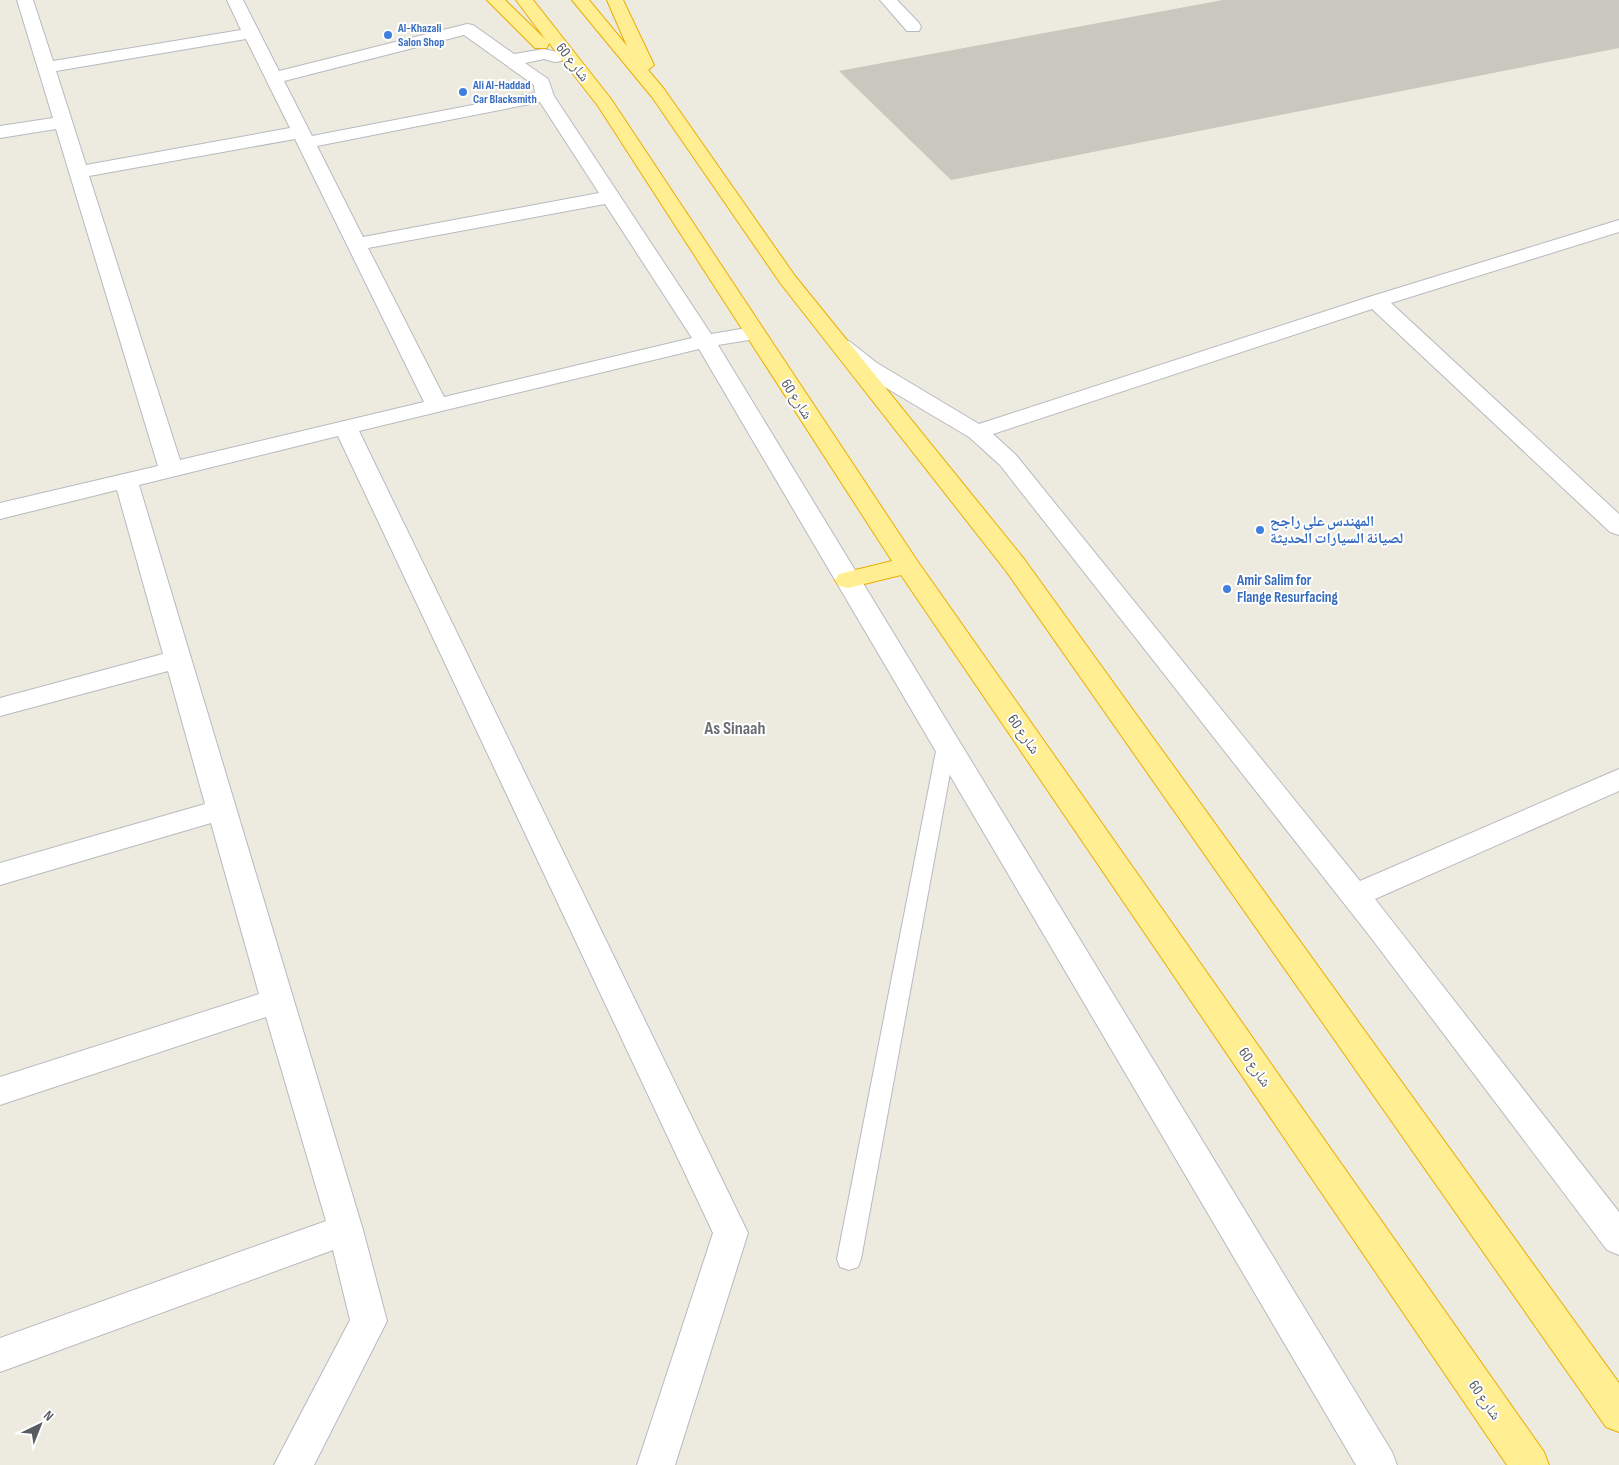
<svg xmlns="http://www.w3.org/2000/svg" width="1619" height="1465" font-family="'Sofia Sans Condensed','Noto Naskh Arabic',sans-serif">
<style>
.building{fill:#c9c7be}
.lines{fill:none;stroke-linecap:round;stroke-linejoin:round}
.service-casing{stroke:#b7babf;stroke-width:2}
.minor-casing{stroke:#b7babf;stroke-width:2}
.trunk-casing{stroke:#ebae00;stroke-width:2}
.service{fill:#fff;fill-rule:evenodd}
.minor{fill:#fff;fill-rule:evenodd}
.trunk{fill:#ffee92;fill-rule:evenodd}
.shop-dot{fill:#3f7fe0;stroke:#fff;stroke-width:2}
.labels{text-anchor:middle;stroke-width:4;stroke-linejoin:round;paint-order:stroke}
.far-shop-label{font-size:12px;font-weight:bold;fill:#366cbe;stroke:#fff;text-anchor:start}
.street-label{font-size:15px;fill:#585c61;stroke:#fff}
.shop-label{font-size:15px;font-weight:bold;fill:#366cbe;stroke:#fff;text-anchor:start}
.quarter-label{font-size:18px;font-weight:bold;fill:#696e73;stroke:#fff}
</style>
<rect width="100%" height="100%" fill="#edeadf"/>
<path class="building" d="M1223,0h396v48l-668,132 -112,-109z"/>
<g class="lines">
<defs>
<path id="service" d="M946,739l7,2 2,5 -94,513 -3,8 -9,3 -9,-3 -3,-8 100,-513 2,-5z"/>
<g id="minor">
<path d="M17,0h16l20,61 188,-31 -14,-30h16l36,71 188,-47 6,1 41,29 30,-5 17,4 3,4 -3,4 -6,1 -11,-3 -19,4 23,16 6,17 157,238 42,-7 8,1 3,5 -3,5 -43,7 674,1107 5,13h-41l-657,-1116 -340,82 389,802 -73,232h-38l76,-232 -375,-797 -199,49 224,745 24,91 -73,144h-40l76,-145 -17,-70 -333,122v-34l326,-117 -60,-204 -266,88v-28l259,-83 -48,-171 -211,62v-22l205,-59 -37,-133 -168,45v-18l163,-44 -46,-164 -117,29v-16l158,-37 -102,-337 -56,9v-12l53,-8zM464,35l70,50 1,8 -223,43 -28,-55zM246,39l44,89 -204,37 -30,-94zM540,102l59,91 -236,44 -46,-91zM295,139l129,263 -244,58 -91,-284zM605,204l87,134 -248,59 -76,-149z"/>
<path d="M880,0h17l22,23 2,4 -2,4h-12z"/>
<path d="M1619,220v12l-228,71 228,211v21l-9,-3 -238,-223 -379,125 23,21 344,426 259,-112v22l-244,108 244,313v43l-12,-5 -235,-311 -372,-474 -31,-28 -108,-64 -31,-27 3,-5 8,-2 8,2 28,22 102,61 390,-127z"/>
</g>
<g id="trunk">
<path d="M487,0h18l41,40 -30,-40h17l78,99 305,460 628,893 5,13h-42l-606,-890 -53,13 -9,-2 -4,-6 4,-6 53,-13 -294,-455 -49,-63 -2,5h-12z"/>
<path d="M572,0h17l38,46 -20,-46h16l31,65 -6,5 16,19 131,187 229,283 595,824v49l-13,-5 -600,-856 -225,-287 -129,-187z"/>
</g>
</defs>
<use href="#service" class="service-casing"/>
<use href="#minor" class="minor-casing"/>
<use href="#trunk" class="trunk-casing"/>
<use href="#service" class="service"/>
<use href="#minor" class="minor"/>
<use href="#trunk" class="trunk"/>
</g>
<g class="shop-dot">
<circle cx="388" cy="35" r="5"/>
<circle cx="463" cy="92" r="5"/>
<circle cx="1260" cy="530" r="5"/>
<circle cx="1227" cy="589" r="5"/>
</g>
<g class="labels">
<g class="far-shop-label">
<text x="398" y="32">Al-Khazali<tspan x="398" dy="14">Salon Shop</tspan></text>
<text x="473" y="89">Ali Al-Haddad<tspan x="473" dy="14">Car Blacksmith</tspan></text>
</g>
<g class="street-label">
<text transform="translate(573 62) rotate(52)" y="5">شارع 60</text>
<text transform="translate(797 399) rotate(57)" y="5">شارع 60</text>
<text transform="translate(1024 734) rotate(55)" y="5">شارع 60</text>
<text transform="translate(1255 1067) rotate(55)" y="5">شارع 60</text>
<text transform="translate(1485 1400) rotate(55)" y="5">شارع 60</text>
</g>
<g class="shop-label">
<text x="1270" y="526">المهندس علي راجح<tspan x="1270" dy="17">لصيانة السيارات الحديثة</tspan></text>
<text x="1237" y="585">Amir Salim for<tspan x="1237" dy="17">Flange Resurfacing</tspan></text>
</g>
<g class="quarter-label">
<text x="735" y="734">As Sinaah</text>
</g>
</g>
<g transform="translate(40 1425) rotate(43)" stroke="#ffffff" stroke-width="4" paint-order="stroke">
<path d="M0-4L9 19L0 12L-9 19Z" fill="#585c61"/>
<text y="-8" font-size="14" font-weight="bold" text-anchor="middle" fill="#585c61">N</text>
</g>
</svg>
